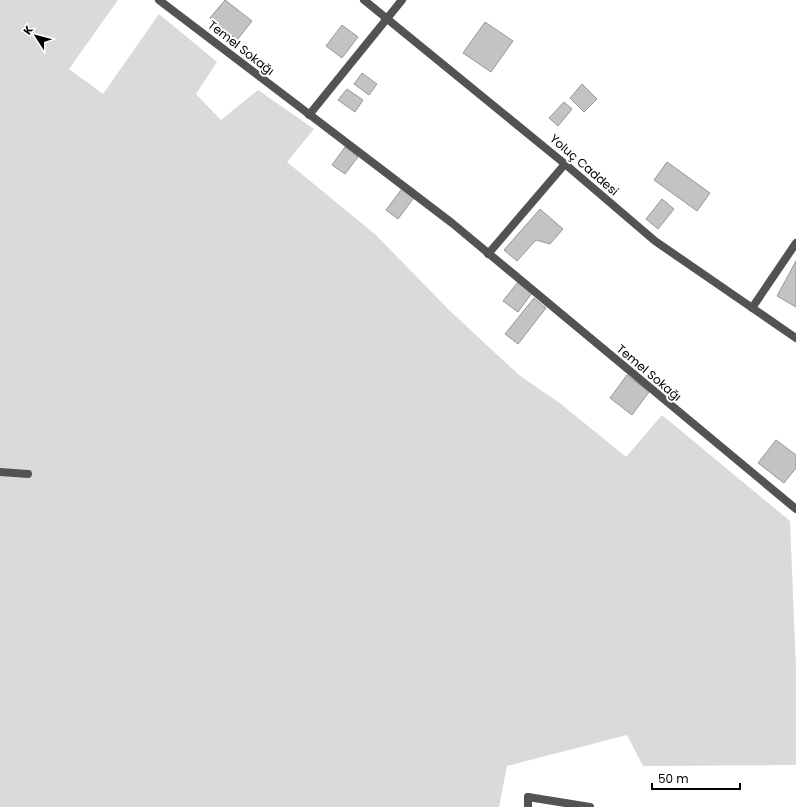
<svg xmlns="http://www.w3.org/2000/svg" width="796" height="807" font-family="Poppins,sans-serif">
<style>
.green{fill:#dadada}
.building{fill:#c3c3c3;stroke:#979797}
.lines{fill:none;stroke-linecap:round;stroke-linejoin:round}
.minor{stroke:#535353;stroke-width:8}
.tertiary{stroke:#535353;stroke-width:8}
.labels{text-anchor:middle;stroke-width:4;stroke-linejoin:round;paint-order:stroke}
.street-label{font-size:12px;fill:#000;stroke:#fff}
</style>
<rect width="100%" height="100%" fill="#fff"/>
<path class="green" d="M0,0h118l-49,69 34,25 56,-80 58,48 -21,32 25,26 37,-30 56,39 -27,33 89,73 72,74 71,66 42,29 65,53 36,-42 128,106 6,147v97l-153,1 -16,-31 -120,31 -8,41h-499z"/>
<g class="building">
<path d="M225,0l27,21 -15,19 -27,-22z"/>
<path d="M485,22l28,19 -22,31 -28,-19z"/>
<path d="M342,25l16,12 -16,21 -16,-12z"/>
<path d="M362,73l15,11 -8,11 -15,-11z"/>
<path d="M582,84l15,15 -13,13 -14,-14z"/>
<path d="M347,89l16,11 -8,12 -17,-12z"/>
<path d="M564,102l8,7 -14,17 -9,-8z"/>
<path d="M345,147l13,10 -13,17 -13,-9z"/>
<path d="M667,162l43,31 -13,18 -43,-31z"/>
<path d="M404,186l12,9 -18,24 -12,-9z"/>
<path d="M662,199l12,10 -16,20 -12,-10z"/>
<path d="M540,209l23,20 -13,15 -14,-4 -19,21 -13,-11z"/>
<path d="M796,261v46l-19,-11z"/>
<path d="M518,282l14,11 -14,19 -15,-11z"/>
<path d="M534,298l12,10 -28,36 -13,-10z"/>
<path d="M627,375l22,17 -17,23 -22,-17z"/>
<path d="M776,440l20,15v13l-12,15 -26,-20z"/>
</g>
<g class="lines">
<g class="minor">
<path d="M159,0l293,223 344,286"/>
<path d="M309,115l93,-115"/>
<path d="M488,254l77,-90"/>
<path d="M752,308l44,-65"/>
<path d="M0,472l28,2"/>
<path d="M528,797l62,10"/>
</g>
<g class="tertiary">
<path d="M364,0l201,164 90,77 141,97"/>
<path d="M528,807v-10"/>
</g>
</g>
<g class="labels">
<g class="street-label">
<text transform="translate(241 48) rotate(38)" y="4">Temel Sokağı</text>
<text transform="translate(584 165) rotate(41)" y="4">Yoluç Caddesi</text>
<text transform="translate(649 373) rotate(40)" y="4">Temel Sokağı</text>
</g>
</g>
<g transform="translate(36 36) rotate(306)" stroke="#ffffff" stroke-width="3" paint-order="stroke">
<path d="M0-3L7 15L0 10L-7 15Z" fill="#000000"/>
<text y="-6" font-size="11" font-weight="bold" text-anchor="middle" fill="#000000">K</text>
</g>
<path d="M652 783v6h88v-6" fill="none" stroke="#000000" stroke-width="2"/>
<text x="658" y="783" font-size="12" fill="#000000" stroke="#ffffff" stroke-width="3" paint-order="stroke">50 m</text>
</svg>
